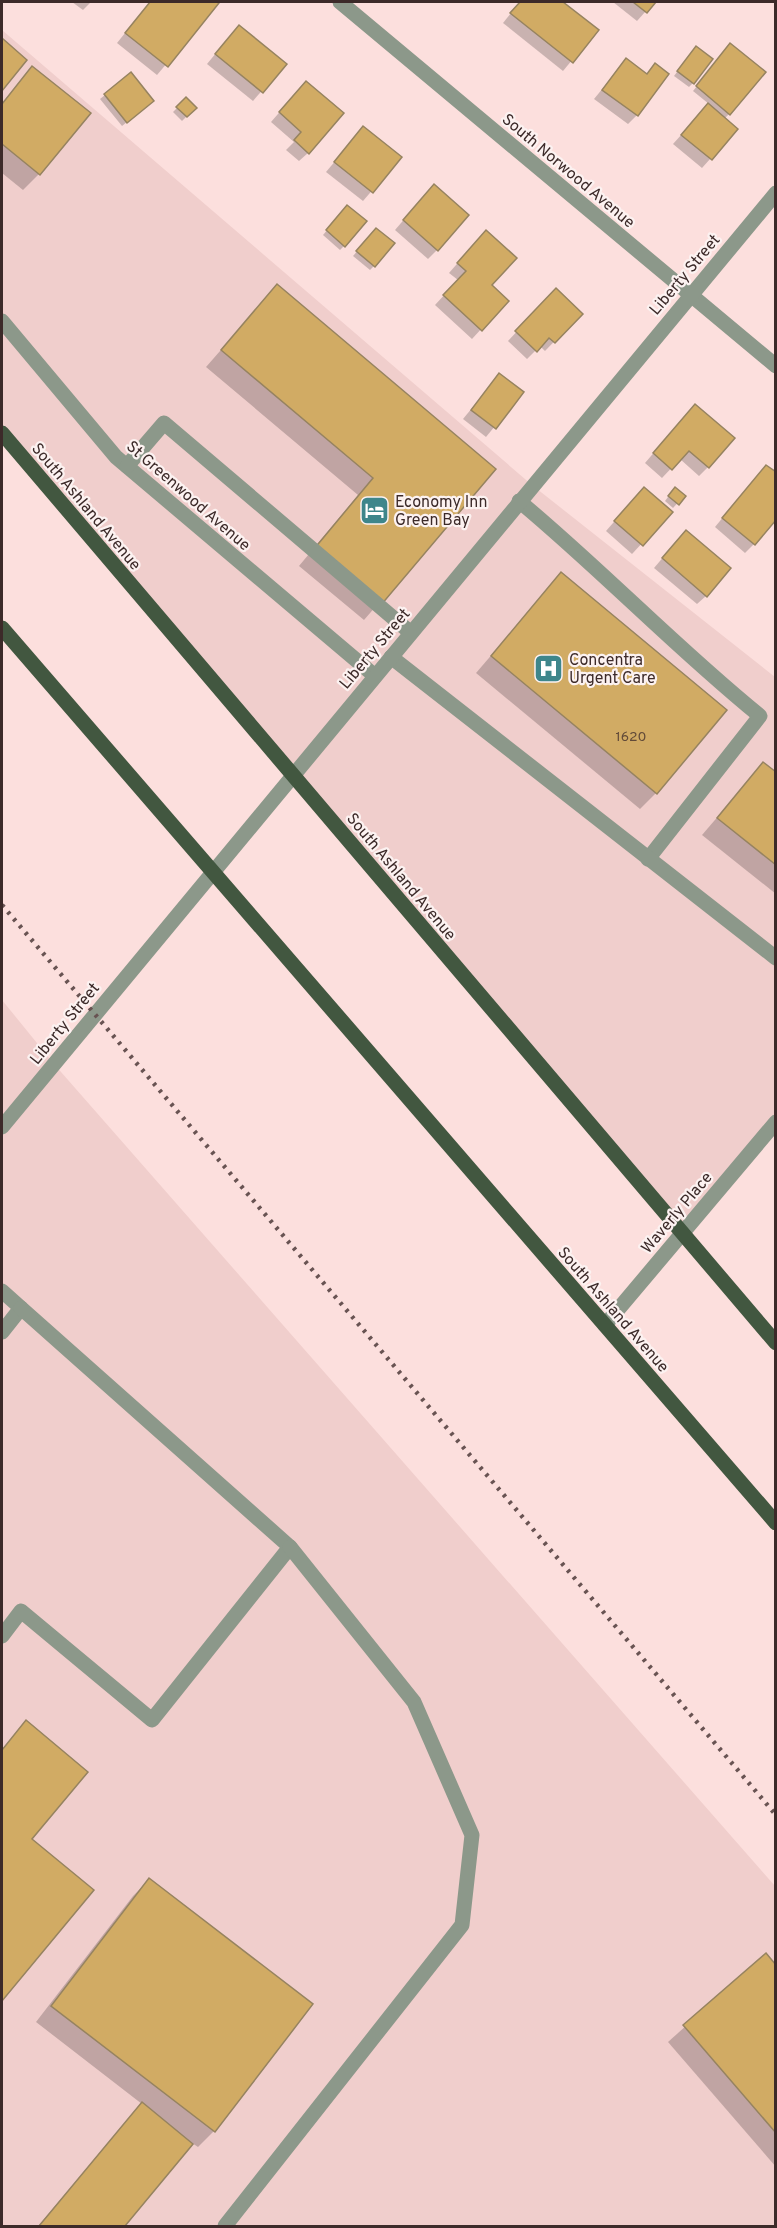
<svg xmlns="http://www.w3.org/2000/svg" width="777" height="2228" font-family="Overpass,sans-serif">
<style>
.built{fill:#f0cecc}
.shadow{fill:#0003}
.building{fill:#d1ab64;stroke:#968360;stroke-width:1.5}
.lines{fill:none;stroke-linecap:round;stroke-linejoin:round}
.minor{stroke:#8c988a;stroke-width:15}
.major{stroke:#425740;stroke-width:15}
.rail{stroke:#685352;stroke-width:4.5;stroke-dasharray:3 6;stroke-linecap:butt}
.labels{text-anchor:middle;stroke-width:4.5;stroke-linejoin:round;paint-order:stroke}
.number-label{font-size:14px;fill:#614a38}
.street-label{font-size:16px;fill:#3c2a29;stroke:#fcf2f1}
.poi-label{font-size:16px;fill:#3c2a29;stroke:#fcf2f1;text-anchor:start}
</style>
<rect width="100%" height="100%" fill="#fcdfdd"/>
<g class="built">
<path d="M2,30l530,455 243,192v445l-93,111 -680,-800z"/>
<path d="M2,1000l52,64 721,822v340h-773z"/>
</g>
<g class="shadow">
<path d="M72,2h19l-8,8z"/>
<path d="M150,2l67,2 -60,71 -40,-32z"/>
<path d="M520,2h41l36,28 -34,41 -60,-48z"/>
<path d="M613,2h41l-17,19z"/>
<path d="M230,36l55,28 -32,37 -46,-37z"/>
<path d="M2,40l23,20 -23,28z"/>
<path d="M726,50l3,64 -5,5 12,11 -34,38 -29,-24 36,-40 -16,-13z"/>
<path d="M692,52l1,31 -4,4 -15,-11z"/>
<path d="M626,60l20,15 9,-10 -18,50 -9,9 -34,-25z"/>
<path d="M33,68l6,106 -16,16 -21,-17v-70z"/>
<path d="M131,74l17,31 -26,21 -22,-27z"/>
<path d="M297,92l11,61 -9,8 -13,-11 8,-8 -23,-20z"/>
<path d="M186,99l9,9 -13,13 -9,-9z"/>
<path d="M363,128l37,30 -37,43 -37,-29z"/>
<path d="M425,195l12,55 -9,9 -33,-29z"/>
<path d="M343,211l1,35 -4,4 -17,-15z"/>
<path d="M372,234l2,32 -4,4 -17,-14z"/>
<path d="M477,241l13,44 17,16 -35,38 -37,-34 23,-25 -9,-7z"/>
<path d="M277,286l217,184 -130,150 -65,-54 59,-71 -152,-128z"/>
<path d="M547,299l34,15 -36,37 -5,-5 -13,13 -19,-18z"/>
<path d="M499,375l23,18 -36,44 -23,-18z"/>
<path d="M686,415l22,52 -9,9 -19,-17 -18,19 -17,-15z"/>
<path d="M757,476l-3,68 -9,9 -30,-26z"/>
<path d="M671,493l12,4 -10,11 -8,-7z"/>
<path d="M635,498l36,14 -39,42 -26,-23z"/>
<path d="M677,541l29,55 -9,8 -43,-36z"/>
<path d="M561,574l95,219 -16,16 -164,-136z"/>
<path d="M763,764l13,10v120l-74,-59z"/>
<path d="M27,1722l3,117 61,52 -89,107v-249z"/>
<path d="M149,1880l162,124 -97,127 -16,16 -6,-4 -69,83h-85l104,-122 -106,-82 97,-126z"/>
<path d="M765,1955l11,12v200l-108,-125z"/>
</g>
<g class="building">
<path d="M150,2h67l2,1 -51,64 -43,-34z"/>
<path d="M520,2h43l36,28 -26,33 -63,-50z"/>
<path d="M633,2h23l-9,11z"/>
<path d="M239,25l48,39 -24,29 -48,-39z"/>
<path d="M2,38l25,22 -25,31z"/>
<path d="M730,43l36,29 -36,43 -34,-29z"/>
<path d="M696,46l17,13 -19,25 -17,-13z"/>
<path d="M626,58l21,16 8,-11 14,11 -31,42 -36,-26z"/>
<path d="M32,66l59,47 -51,62 -38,-31v-40z"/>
<path d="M131,72l23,29 -27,22 -23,-29z"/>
<path d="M306,81l38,32 -35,41 -15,-14 7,-8 -22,-20z"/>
<path d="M186,97l11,11 -10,9 -11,-10z"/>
<path d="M708,103l30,26 -26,31 -31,-25z"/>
<path d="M363,126l39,31 -29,36 -39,-31z"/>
<path d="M434,184l35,31 -31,36 -35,-31z"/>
<path d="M347,205l20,16 -22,26 -19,-17z"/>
<path d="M376,228l19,15 -20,24 -19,-16z"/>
<path d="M486,230l31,28 -25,27 17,16 -27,30 -39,-36 23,-24 -9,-8z"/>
<path d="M277,284l219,185 -115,136 -67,-56 59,-71 -152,-128z"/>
<path d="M556,288l27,26 -28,29 -6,-5 -12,14 -22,-21z"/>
<path d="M499,373l25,19 -28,37 -25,-19z"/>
<path d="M695,404l40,34 -26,30 -20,-17 -17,19 -19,-17z"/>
<path d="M766,465l10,7v48l-21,25 -33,-27z"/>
<path d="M644,487l29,25 -30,34 -29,-25z"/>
<path d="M675,487l11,9 -7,9 -11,-9z"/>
<path d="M686,530l45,38 -24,29 -45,-39z"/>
<path d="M561,572l166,138 -70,84 -166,-138z"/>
<path d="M763,762l13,10v93l-59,-47z"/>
<path d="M26,1720l62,52 -56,67 62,51 -92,111v-251z"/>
<path d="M149,1878l164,126 -98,128 -164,-126z"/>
<path d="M766,1953l10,12v168l-93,-108z"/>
<path d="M142,2102l51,42 -68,82h-86z"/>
</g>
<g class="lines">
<g class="minor">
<path d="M340,2l436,364"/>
<path d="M2,321l114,136 259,219"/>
<path d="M127,466l37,-43 247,210"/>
<path d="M519,501c83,69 157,147 241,215l-112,143"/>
<path d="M391,657l385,301"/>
<path d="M2,1127l774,-934"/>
<path d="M2,1291l19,17 -19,24"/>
<path d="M605,1325l171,-203"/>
<path d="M2,1636l19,-25 131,109 138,-173 -269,-239"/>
<path d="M225,2226l237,-301 10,-90 -58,-133 -124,-155"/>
</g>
<g class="major">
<path d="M2,433l774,910"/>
<path d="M2,628l774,895"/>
</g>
<path class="rail" d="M2,905l774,910"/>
</g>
<defs>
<symbol id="hotel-square" viewBox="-11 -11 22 22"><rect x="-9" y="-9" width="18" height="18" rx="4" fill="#3e868b" stroke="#fcf2f1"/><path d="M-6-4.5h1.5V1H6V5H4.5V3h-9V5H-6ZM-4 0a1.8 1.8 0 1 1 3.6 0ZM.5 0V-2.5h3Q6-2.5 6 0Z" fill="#fff"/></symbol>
<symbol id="hospital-square" viewBox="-11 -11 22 22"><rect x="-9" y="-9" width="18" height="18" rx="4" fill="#3e868b" stroke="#fcf2f1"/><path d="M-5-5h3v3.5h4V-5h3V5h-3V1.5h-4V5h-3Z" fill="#fff"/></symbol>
</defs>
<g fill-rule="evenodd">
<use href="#hotel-square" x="358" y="494" width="33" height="33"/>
<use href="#hospital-square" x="532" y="652" width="33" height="33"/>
</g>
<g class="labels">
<g class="number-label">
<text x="631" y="741">1620</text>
</g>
<g class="street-label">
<text transform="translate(569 170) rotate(40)" y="6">South Norwood Avenue</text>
<text transform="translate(684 274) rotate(-50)" y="6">Liberty Street</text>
<text transform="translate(189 495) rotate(41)" y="6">St Greenwood Avenue</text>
<text transform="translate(87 506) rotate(50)" y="6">South Ashland Avenue</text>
<text transform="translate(374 648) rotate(-50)" y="6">Liberty Street</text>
<text transform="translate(402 876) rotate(50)" y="6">South Ashland Avenue</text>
<text transform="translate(64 1023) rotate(-51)" y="6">Liberty Street</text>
<text transform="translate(676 1212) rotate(-50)" y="6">Waverly Place</text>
<text transform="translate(614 1309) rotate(49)" y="6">South Ashland Avenue</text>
</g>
<g class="poi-label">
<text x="395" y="507">Economy Inn<tspan x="395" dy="18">Green Bay</tspan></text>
<text x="569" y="665">Concentra<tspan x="569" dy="18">Urgent Care</tspan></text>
</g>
</g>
<rect width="777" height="2228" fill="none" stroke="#3c2a29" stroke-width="6"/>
</svg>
